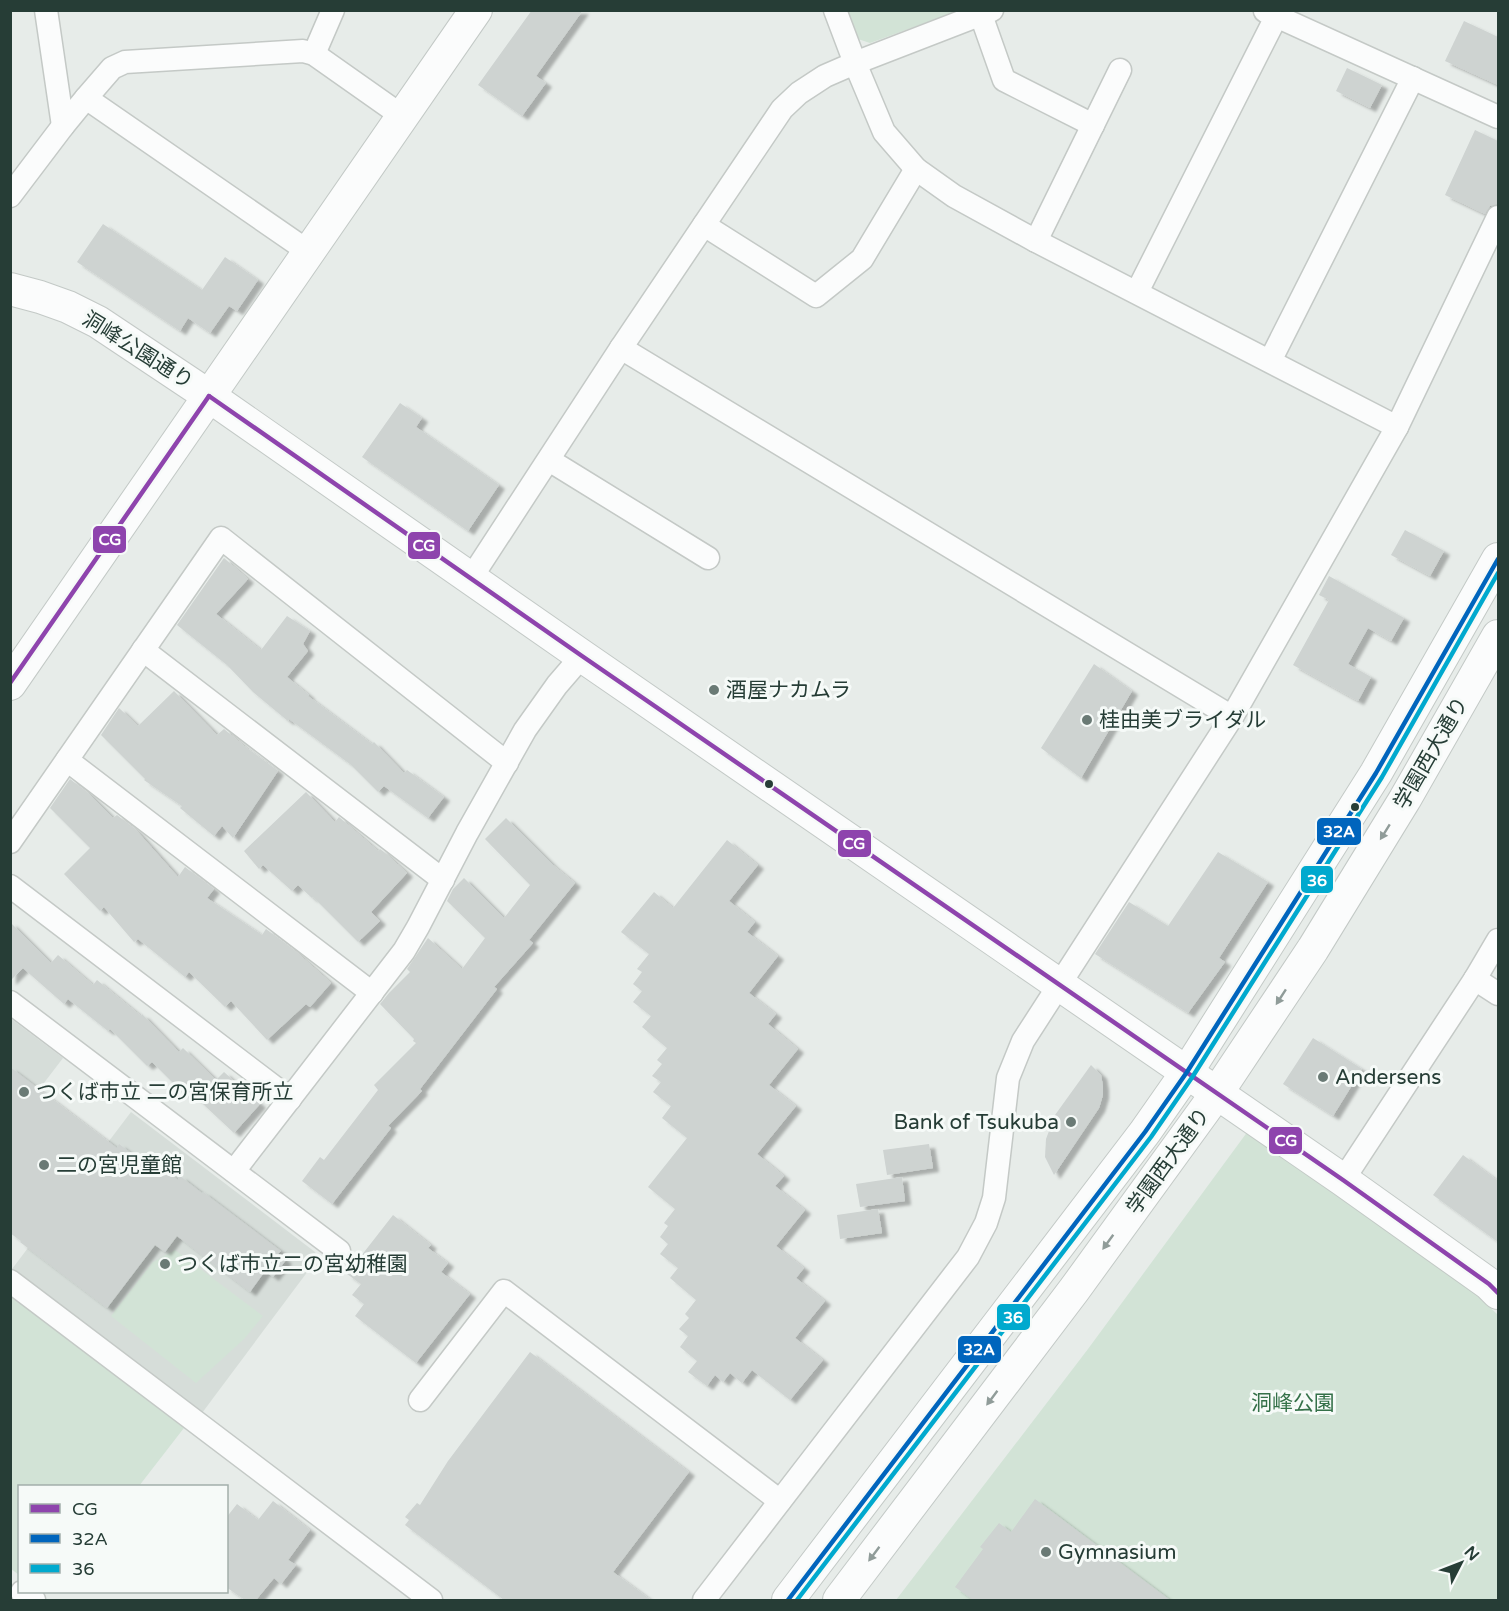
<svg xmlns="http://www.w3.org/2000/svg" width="1509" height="1611" font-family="'Varela Round','Noto Sans JP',sans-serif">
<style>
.built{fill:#d6ddd9}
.green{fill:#d2e3d6}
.building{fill:#ced3d1;filter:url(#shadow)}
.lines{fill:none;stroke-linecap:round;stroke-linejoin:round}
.street-casing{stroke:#c4c9c6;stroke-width:25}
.secondary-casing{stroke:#c3c9c6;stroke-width:34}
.street{stroke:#fbfcfc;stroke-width:22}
.secondary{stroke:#fbfcfc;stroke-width:32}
.bus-1-casing{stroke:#f6faf8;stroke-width:9}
.bus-2-casing{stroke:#f6faf8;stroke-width:9}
.bus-3-casing{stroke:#f6faf8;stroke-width:9}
.bus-1{stroke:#8e44ad;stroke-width:4.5}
.bus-2{stroke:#0065bd;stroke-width:4.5}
.bus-3{stroke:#00a9ce;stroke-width:4.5}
.oneway{fill:#909c99}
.poi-dot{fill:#6a7a75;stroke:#f6faf8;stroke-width:2}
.bus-dot{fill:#263d36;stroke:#f6faf8;stroke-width:2}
.labels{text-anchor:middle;stroke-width:6;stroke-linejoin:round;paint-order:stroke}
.street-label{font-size:21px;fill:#263d36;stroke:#f6faf8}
.poi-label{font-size:21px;fill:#263d36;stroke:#f6faf8;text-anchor:start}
.park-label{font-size:21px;fill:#347048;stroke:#f6faf8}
.line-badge{stroke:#f6faf8;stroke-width:2}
.badge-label{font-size:16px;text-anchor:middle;font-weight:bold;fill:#fff}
</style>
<defs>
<filter id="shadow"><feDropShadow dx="6" dy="4" stdDeviation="1.5" flood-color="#0004"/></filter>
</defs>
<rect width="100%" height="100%" fill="#e7ece9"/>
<g class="built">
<path d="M10,1018l53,40 -52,68h-1z"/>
<path d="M131,1112l184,140 2,7 -115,154 -190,-144z"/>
</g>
<g class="green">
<path d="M848,11v-1l110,1 -88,32 -12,-4z"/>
<path d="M1248,1131l213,149 37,35v285h-602l192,-251z"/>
<path d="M175,1250l88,66 -19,23 -48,44 -85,-67 42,-54z"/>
<path d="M10,1289l177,135 -48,62h-119l-1,89 -9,-7z"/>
</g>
<g class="building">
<path d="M532,10h51l-47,66 10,7 -24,33 -44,-31z"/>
<path d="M1464,21l34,16v48l-53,-24z"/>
<path d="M1347,68l35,17 -12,23 -34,-17z"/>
<path d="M1475,130l23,11v63l-8,2 -5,8 -40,-19z"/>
<path d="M103,224l99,66 23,-33 33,23 -21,31 -8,-5 -19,27 -22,-15 -8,13 -103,-69z"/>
<path d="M400,403l22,15 -6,9 83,58 -31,46 -106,-74z"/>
<path d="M1405,530l39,21 -14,25 -39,-21z"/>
<path d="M224,558l24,21 -32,35 45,36 26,-34 23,15 -7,13 5,7 -21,26 22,18 -1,1 64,48 2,-2 30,31 3,-3 37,27 -16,21 -44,-32 -6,6 -28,-28 -61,-45 -1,2 -35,-29 -26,-27 -50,-40z"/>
<path d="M1329,576l75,42 -13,23 -23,-13 -20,36 23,13 -13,24 -65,-36 36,-65 -10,-5z"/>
<path d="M1094,664l38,27 -51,87 -40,-30z"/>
<path d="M174,691l43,44 7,-6 20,17 34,25 -45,67 -11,-12 -8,10 -34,-28 2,-2 -38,-26 1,-1 -44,-44 18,-27 19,18z"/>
<path d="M70,779l18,14 25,25 4,-3 19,15 42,47 7,-10 29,22 -7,9 55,37 4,-6 28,21 37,33 -21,24 -4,-3 -39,36 -36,-39 -6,6 -36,-35 -4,5 -47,-38 -4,3 -30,-35 -4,4 -36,-37 26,-26 -40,-40z"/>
<path d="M306,792l29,30 4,-5 39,34 2,-2 4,3 23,21 -36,39 9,9 -22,21 -45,-45 -1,1 -14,-13 -6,6 -29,-26 -4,4 -15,-18z"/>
<path d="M506,818l47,47 22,18 -46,57 4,3 -39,44 3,2 -77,100 2,2 -34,35 3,2 -59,76 -30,-23 18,-24 4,3 54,-70 -4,-5 42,-42 -3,-2 1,-2 -34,-35 9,-11 21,-21 -3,-3 21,-31 34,31 23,-31 -38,-37 6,-12 11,-11 40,40 26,-33 -45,-46z"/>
<path d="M727,840l31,25 -29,36 26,21 -8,10 31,24 -29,37 27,21 -8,10 30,25 -29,36 27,21 -39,48 27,22 -9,10 30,24 -29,36 28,22 -8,10 29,23 -30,37 28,22 -33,40 -38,-30 -10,13 -12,-10 -7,9 -8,-7 -8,11 -19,-14 9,-11 -17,-14 8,-11 -9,-7 10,-11 -4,-4 11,-14 -26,-22 8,-10 -18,-14 8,-10 -8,-7 8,-11 -4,-3 11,-14 -27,-22 39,-49 -25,-20 9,-12 -18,-14 8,-10 -9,-6 10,-12 -5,-4 10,-12 -25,-21 9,-11 -18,-14 9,-11 -9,-7 9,-12 -5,-3 12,-15 -28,-22 33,-40 19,16z"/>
<path d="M1218,852l50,30 -49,76 6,4 -37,51 -93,-59 34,-52 39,24z"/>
<path d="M10,922l41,41 7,-8 35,30 4,-5 44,36 1,-2 37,38 4,-4 33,32 8,-8 36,32 -26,29 -46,-43 -4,4 -32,-32 -5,4 -37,-37 -2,2 -40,-32 -4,5 -41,-36 -13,13z"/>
<path d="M1313,1038l49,31 -29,47 -50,-32z"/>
<path d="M1091,1065l10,10 2,11v9l-4,13 -45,67 -9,-18 1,-18 9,-24z"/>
<path d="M10,1067l107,81 2,-4 29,22 5,-6 25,20 2,-4 22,17 1,-1 78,59 -3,3 8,6 -13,17 -8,-6 -15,21 -73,-56 -12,16 -10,-7 -48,63 -87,-66 1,-1 -11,-8z"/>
<path d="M929,1144l4,24 -46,7 -4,-25z"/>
<path d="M1463,1155l35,26v61l-65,-47z"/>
<path d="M902,1177l3,24 -45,6 -4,-23z"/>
<path d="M878,1209l4,24 -42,6 -3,-24z"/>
<path d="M393,1215l38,30 -3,3 20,15 -7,9 29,22 -54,69 -61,-47 9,-12 -12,-9 9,-11 -14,-10z"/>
<path d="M530,1352l159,120 -76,100 38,28h-147l-99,-75 4,-5 -4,-3 12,-14 3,2 28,-44z"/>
<path d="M1035,1499l135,101h-197l-18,-13 28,-38 -3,-2 19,-24 12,9z"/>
<path d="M273,1501l37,29 -22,30 8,5 -15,19 -7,-6 -18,22h-11l-19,-13v-69l11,-14 21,16z"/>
</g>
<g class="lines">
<defs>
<g id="street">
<path d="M46,10l17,116"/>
<path d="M835,10l20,53 29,69 32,37 38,27 82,45 361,186"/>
<path d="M1265,11l233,106"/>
<path d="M981,15l23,65 89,45"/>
<path d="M314,54l19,-44"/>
<path d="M86,98l223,154"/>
<path d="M10,196l53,-70 23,-28 26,-30 13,-6 178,-11 11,3 88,62"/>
<path d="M704,225l112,71 46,-37 54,-90"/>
<path d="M1036,241l84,-171"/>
<path d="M1137,292l139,-275"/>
<path d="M621,348l611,369"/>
<path d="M1270,361l143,-283"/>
<path d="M549,460l159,98"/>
<path d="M471,578l150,-230 161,-239 17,-16 26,-17 30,-13 137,-53"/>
<path d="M143,650l300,230"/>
<path d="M67,760l305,233"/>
<path d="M10,842l211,-304 286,225"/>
<path d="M10,886l280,213"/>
<path d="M1475,979l23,15"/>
<path d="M10,1002l329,249"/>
<path d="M234,1171l170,-220 14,-24 49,-94 58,-103 32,-45 25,-29"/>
<path d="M1343,1180l132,-201 23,-39"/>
<path d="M10,1281l421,319"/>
<path d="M420,1400l84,-109 276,210"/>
<path d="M22,1592l12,8"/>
<path d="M704,1600l264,-343 18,-34 8,-25 14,-120 15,-37 209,-324 165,-290 101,-210"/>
</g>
<g id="secondary">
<path d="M10,289l30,8 28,10 30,15 111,74 373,260 761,524 146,104 9,9"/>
<path d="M10,684l466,-674"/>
<path d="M788,1600l357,-468 42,-60 189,-299 122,-214"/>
<path d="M839,1600l235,-310 143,-197 96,-144 92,-150 93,-163"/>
</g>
</defs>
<use href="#street" class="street-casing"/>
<use href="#secondary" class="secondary-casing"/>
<use href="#street" class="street"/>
<use href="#secondary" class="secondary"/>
<defs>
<g id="bus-1">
<path d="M209,396l373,260 761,524 146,104 9,9"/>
<path d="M10,683l199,-287"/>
</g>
<path id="bus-2" d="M788,1600l357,-468 42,-60 189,-299 122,-214"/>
<path id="bus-3" d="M797,1600l354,-463 42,-61 189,-299 116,-204"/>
</defs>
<use href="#bus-1" class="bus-1-casing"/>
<use href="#bus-2" class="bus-2-casing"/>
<use href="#bus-3" class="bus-3-casing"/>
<use href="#bus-1" class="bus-1"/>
<use href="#bus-2" class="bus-2"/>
<use href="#bus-3" class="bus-3"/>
</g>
<defs><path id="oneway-solid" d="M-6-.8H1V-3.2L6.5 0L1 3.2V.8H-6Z" transform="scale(1.5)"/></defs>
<g class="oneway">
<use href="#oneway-solid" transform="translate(1385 832) rotate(122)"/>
<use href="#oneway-solid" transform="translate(1281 997) rotate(123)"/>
<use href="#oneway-solid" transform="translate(1108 1242) rotate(126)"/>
<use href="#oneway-solid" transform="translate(992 1398) rotate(127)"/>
<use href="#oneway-solid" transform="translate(874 1554) rotate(127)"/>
</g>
<g class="poi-dot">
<circle cx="714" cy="690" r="6"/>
<circle cx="1087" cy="720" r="6"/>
<circle cx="1323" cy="1077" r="6"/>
<circle cx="24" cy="1092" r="6"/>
<circle cx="1071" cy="1122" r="6"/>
<circle cx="44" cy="1165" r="6"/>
<circle cx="165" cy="1264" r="6"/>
<circle cx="1046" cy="1552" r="6"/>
</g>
<g class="bus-dot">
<circle cx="769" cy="784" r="5"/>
<circle cx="1355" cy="807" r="5"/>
</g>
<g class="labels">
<g class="street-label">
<text transform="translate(138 350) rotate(32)" y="7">洞峰公園通り</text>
<text transform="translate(1431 753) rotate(-60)" y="7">学園西大通り</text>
<text transform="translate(1168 1161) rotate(-54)" y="7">学園西大通り</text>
</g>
<g class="poi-label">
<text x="726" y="697">酒屋ナカムラ</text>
<text x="1099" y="727">桂由美ブライダル</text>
<text x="1335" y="1084">Andersens</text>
<text x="36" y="1099">つくば市立 二の宮保育所立</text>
<text x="1059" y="1129" text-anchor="end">Bank of Tsukuba</text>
<text x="56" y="1172">二の宮児童館</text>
<text x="177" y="1271">つくば市立二の宮幼稚園</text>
<text x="1058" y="1559">Gymnasium</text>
</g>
<g class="park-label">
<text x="1293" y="1410">洞峰公園</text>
</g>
</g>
<g class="line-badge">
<rect x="92" y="525" width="35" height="29" rx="6" fill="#8e44ad"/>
<rect x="407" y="531" width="34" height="29" rx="6" fill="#8e44ad"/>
<rect x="1316" y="817" width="46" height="29" rx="6" fill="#0065bd"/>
<rect x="837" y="829" width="35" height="29" rx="6" fill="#8e44ad"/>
<rect x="1300" y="865" width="34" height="29" rx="6" fill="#00a9ce"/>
<rect x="1268" y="1126" width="35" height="29" rx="6" fill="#8e44ad"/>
<rect x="996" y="1303" width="35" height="28" rx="6" fill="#00a9ce"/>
<rect x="957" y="1335" width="45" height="29" rx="6" fill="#0065bd"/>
</g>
<g class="badge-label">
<text x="110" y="545">CG</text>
<text x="424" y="551">CG</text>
<text x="1339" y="837">32A</text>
<text x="854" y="849">CG</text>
<text x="1317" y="886">36</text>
<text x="1286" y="1146">CG</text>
<text x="1013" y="1323">36</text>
<text x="979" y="1355">32A</text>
</g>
<rect width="1509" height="1611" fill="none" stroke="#263d36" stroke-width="24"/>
<rect x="18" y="1485" width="210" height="108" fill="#f6faf8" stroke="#a3aeaa" stroke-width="1.5"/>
<rect x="30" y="1504" width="30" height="9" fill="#8e44ad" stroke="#a3aeaa" stroke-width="1.5"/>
<text x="72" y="1515" font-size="18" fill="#263d36">CG</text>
<rect x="30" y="1534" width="30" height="9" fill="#0065bd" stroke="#a3aeaa" stroke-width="1.5"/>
<text x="72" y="1545" font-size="18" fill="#263d36">32A</text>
<rect x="30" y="1564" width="30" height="9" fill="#00a9ce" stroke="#a3aeaa" stroke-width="1.5"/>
<text x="72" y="1575" font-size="18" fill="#263d36">36</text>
<g transform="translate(1461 1563) rotate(48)" stroke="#f6faf8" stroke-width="4.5" paint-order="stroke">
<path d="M0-4.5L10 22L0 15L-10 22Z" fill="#263d36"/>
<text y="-9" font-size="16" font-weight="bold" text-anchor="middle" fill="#263d36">N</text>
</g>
</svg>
